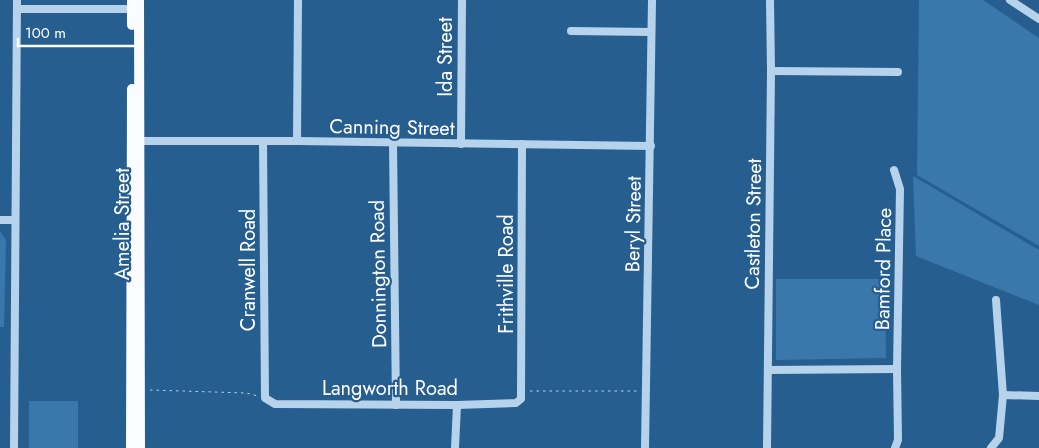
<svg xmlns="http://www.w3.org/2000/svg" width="1039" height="448" font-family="Jost,sans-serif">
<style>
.green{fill:#3a78ab}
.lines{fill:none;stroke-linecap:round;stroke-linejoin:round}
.path{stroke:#b6d3eb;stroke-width:1;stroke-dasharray:2.5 4;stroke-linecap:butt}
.minor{stroke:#b6d3eb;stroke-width:8}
.major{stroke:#fafcff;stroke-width:10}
.labels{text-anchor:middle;stroke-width:4.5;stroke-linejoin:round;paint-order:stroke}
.street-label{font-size:20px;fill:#fff;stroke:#265e8f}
</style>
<rect width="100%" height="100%" fill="#265e8f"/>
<g class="green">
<path d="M919,0h64l56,38v208l-122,-71z"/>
<path d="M913,176l126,74v55l-123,-49z"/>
<path d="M0,231l6,9 -2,87h-4z"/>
<path d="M776,279h109l1,79 -110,2z"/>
<rect x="29" y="401" width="49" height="47"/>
</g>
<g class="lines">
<g class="path">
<path d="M150,390l96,3 12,3"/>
<path d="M530,391h108"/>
</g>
<g class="minor">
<path d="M1010,0l29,19"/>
<path d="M17,9h118"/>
<path d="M571,31l80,1"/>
<path d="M771,71l127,1"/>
<path d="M134,141h163l354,5"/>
<path d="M263,141l2,257 10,6 182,1 59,-2 5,-4 1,-255"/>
<path d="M297,141l1,-141"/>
<path d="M393,143l3,262"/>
<path d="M461,144l1,-144"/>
<path d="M894,170l6,19 -3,180 1,71 -3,8"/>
<path d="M0,220h15"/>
<path d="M768,370l129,-1"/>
<path d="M1003,395l36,1"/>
<path d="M14,448l3,-448"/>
<path d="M455,448l2,-43"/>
<path d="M645,448l7,-448"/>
<path d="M767,448l4,-377 -1,-71"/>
<path d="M991,448l8,-10 4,-43 -7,-95"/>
</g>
<g class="major">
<path d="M139,0l1,448"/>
<path d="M132,25v-25"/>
<path d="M131,448l1,-359"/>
</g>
</g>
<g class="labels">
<g class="street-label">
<text transform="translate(445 57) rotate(-90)" y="7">Ida Street</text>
<text transform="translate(392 127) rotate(1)" y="7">Canning Street</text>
<text transform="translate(122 224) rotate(-90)" y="7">Amelia Street</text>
<text transform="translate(633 224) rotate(-89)" y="7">Beryl Street</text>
<text transform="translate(753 224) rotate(-89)" y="7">Castleton Street</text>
<text transform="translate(883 269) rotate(-89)" y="7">Bamford Place</text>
<text transform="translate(248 270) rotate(-90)" y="7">Cranwell Road</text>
<text transform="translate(378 274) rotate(-91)" y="7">Donnington Road</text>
<text transform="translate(506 274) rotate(-90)" y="7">Frithville Road</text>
<text x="390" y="395">Langworth Road</text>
</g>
</g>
<path d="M18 38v8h122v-8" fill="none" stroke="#ffffff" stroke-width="2.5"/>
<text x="25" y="38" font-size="15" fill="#ffffff" stroke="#265e8f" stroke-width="4" paint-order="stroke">100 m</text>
</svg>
